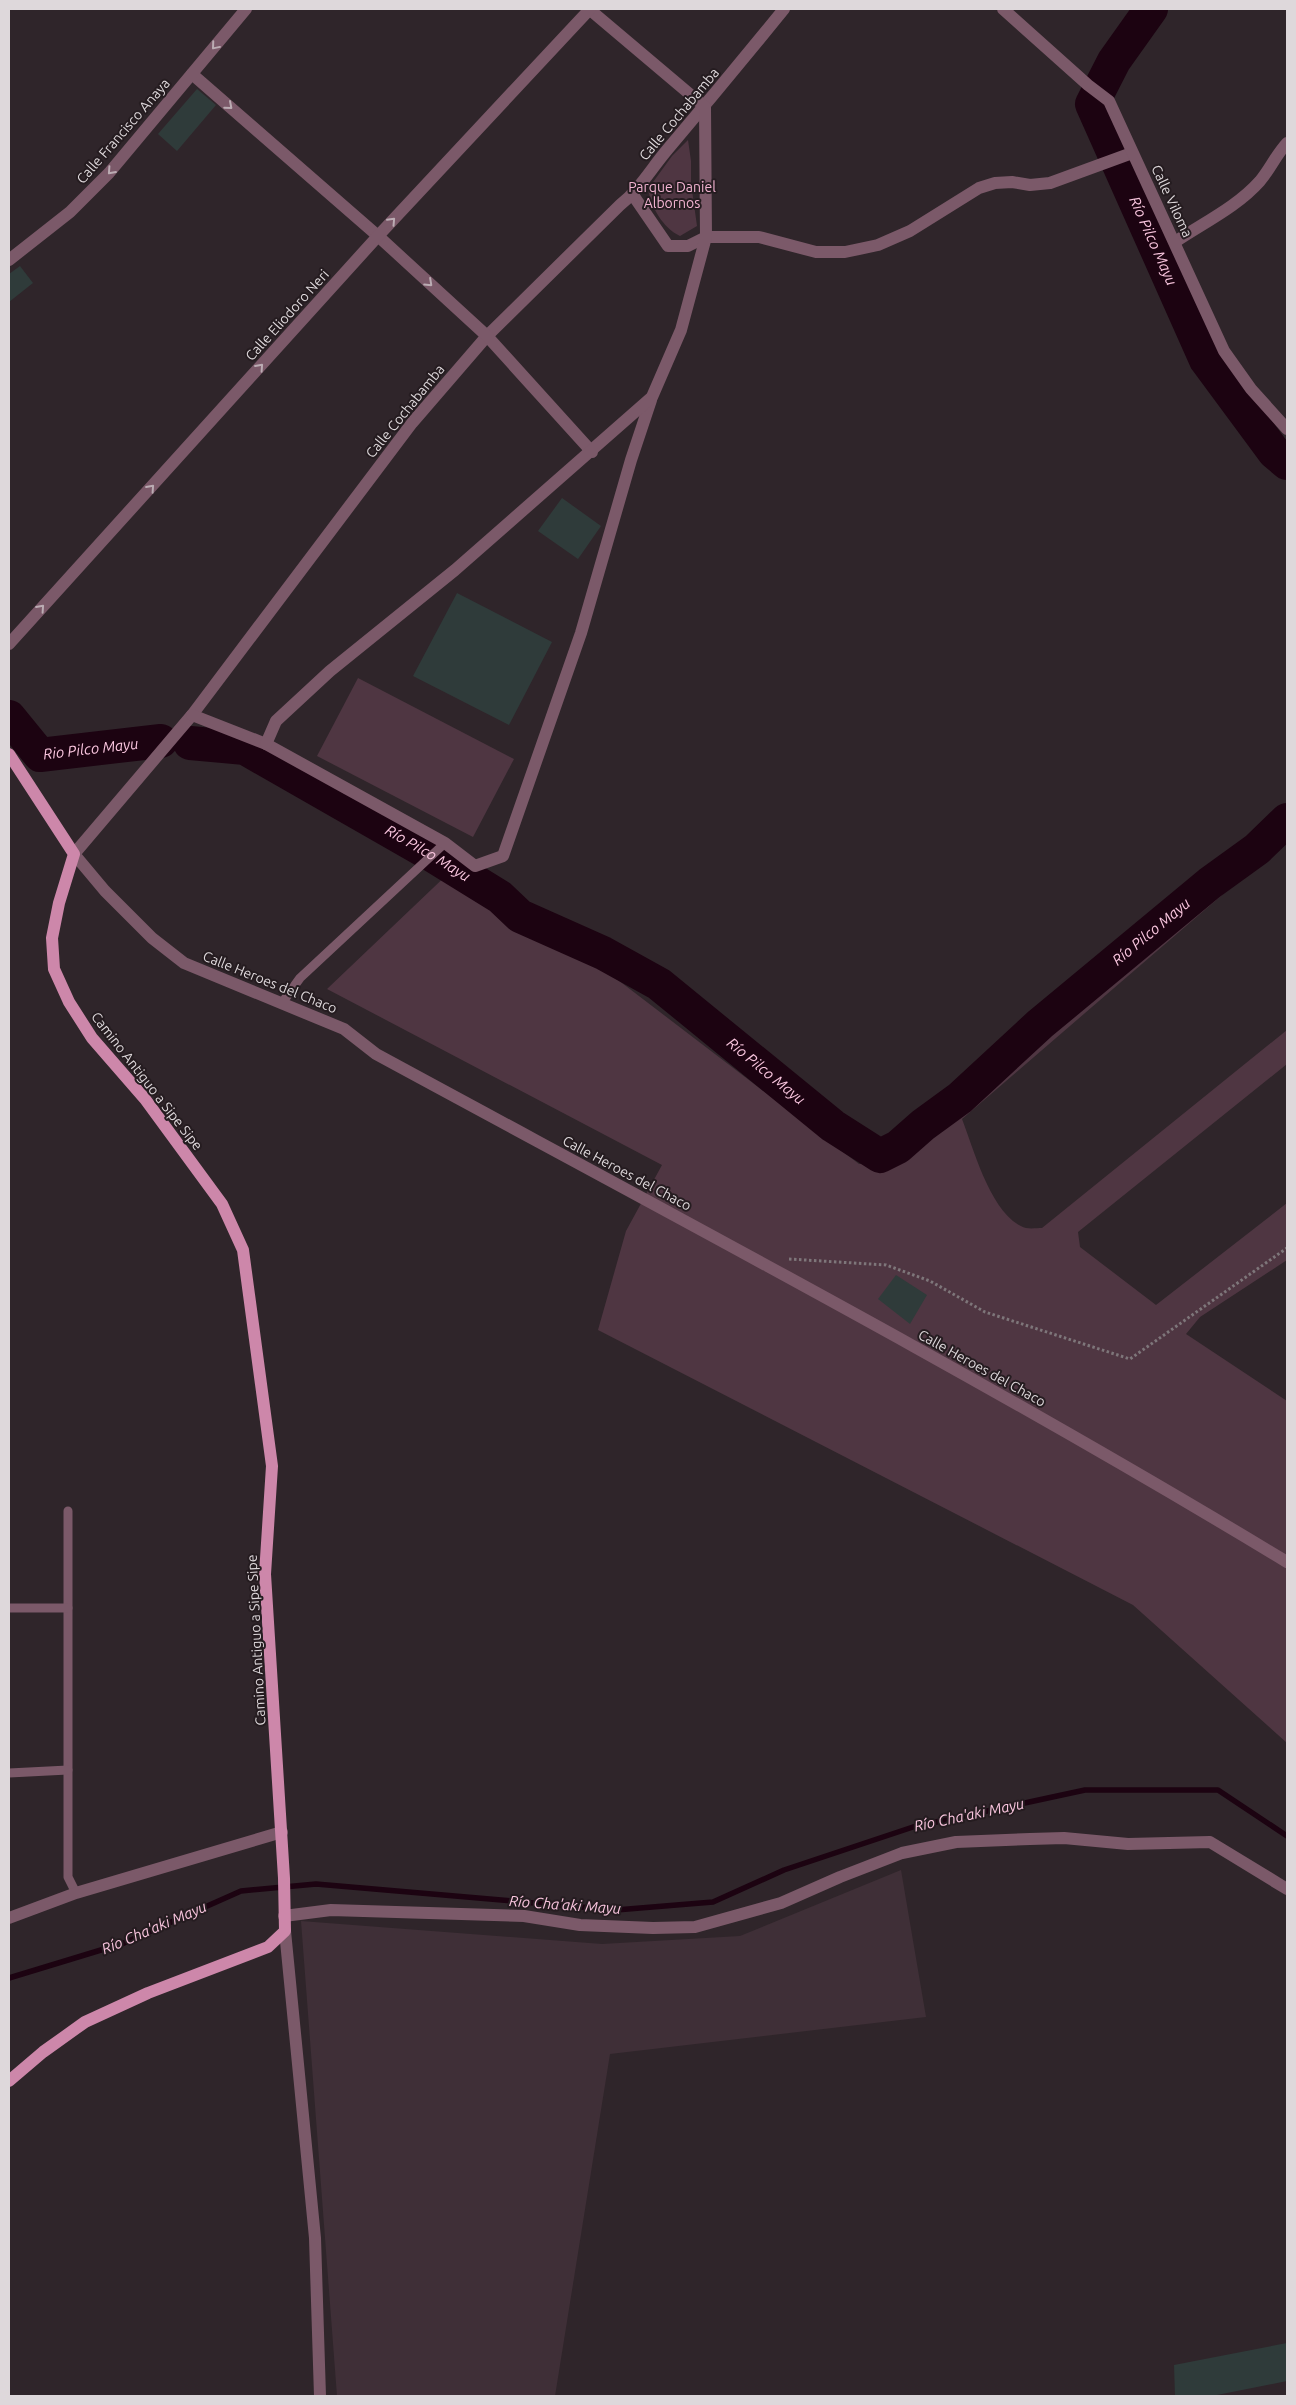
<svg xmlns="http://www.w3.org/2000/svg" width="1296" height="2405" font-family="Ubuntu,sans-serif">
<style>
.built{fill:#3f2f37}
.green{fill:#4f3642}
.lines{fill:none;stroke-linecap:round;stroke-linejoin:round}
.stream{stroke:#1c0311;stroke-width:5.5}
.river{stroke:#1c0311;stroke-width:34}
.building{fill:#2f3b3a}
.path{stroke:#7e767a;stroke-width:3;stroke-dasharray:2.5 2.5;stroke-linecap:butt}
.service{stroke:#7b5969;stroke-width:9}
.minor{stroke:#7b5969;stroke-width:12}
.tertiary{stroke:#7b5969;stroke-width:12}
.primary{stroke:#cd87aa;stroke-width:12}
.oneway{stroke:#bbacb3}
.labels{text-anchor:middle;stroke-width:4;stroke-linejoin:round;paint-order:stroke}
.street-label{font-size:14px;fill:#ded8db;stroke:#251c20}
.park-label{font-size:14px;fill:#f3b4d2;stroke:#251c20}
.water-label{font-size:15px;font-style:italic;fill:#f9c5de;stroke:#251c20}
</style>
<rect width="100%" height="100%" fill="#2f252a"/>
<path class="built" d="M901,1870L926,2017L610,2054L555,2396H337L301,1921L602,1944L740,1936Z"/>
<g class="green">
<path d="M688,140L691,161V183L697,226L680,236C663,228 651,207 648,189L672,156Z"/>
<path d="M358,678L514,759L473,837L317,756Z"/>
<path d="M1287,820V839L962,1119C974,1150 992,1218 1026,1228C1031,1229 1038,1228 1042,1228L1287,1030V1064L1078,1232L1080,1247L1156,1305L1287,1203V1260L1200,1317L1186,1334L1287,1401V1743L1133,1605L598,1330L626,1231L662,1165L327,989L454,868L618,980L859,1164H875L923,1125L960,1098L1040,1024L1210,883L1257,849Z"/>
</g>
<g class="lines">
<path class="stream" d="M9,1978L124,1943L241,1891L316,1884L616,1910L713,1902L784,1870L913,1827L1085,1790H1218L1287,1836"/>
<g class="river">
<path id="s1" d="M1151,9L1114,61L1092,104L1206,360L1274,452L1287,463"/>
<path id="s2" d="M9,717L40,755L161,741"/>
<path id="s3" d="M190,743L245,748L432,855L500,897L520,916L603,953L659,984L833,1126L880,1156L898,1147L923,1125L960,1098L1040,1024L1210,883L1257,849L1287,820"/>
</g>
</g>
<g class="building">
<path d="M197,89L216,105L177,151L158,134Z"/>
<path d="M20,266L33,283L9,302V274Z"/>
<path d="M562,498L601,526L578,559L538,531Z"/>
<path d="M457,593L552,642L509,725L413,676Z"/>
<path d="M896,1275L927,1295L910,1324L878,1299Z"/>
<path d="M1287,2343V2381L1212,2396H1175L1174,2365Z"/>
</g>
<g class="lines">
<path class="path" d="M789,1259L886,1265L930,1281L985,1312L1130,1359L1287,1248"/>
<g class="service">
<path d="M282,1003L300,978L445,843"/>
<path d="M68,1511V1877L76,1893"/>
<path d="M9,1608H68"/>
<path d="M9,1773L68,1770"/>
</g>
<g class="minor">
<path d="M784,9C745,57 706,104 667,150C651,169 639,190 620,205L487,336L412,423L192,715L74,854L105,891L152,938L184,963L344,1029L376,1054C682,1220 990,1382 1287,1562"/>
<path d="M192,74L378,236L487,336L592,452"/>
<path d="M633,195L668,246H688L706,237H759L816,252H845L878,245L910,231L979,188L995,183L1012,182L1030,185L1050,183L1132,153"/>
<path d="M1175,242C1203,223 1237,207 1260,181C1270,169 1276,155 1287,143"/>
<path d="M192,715L266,744L445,843L475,866L503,856L581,633L631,460L651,400"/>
<path d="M266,744L276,721L330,671L455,570L652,397L681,330L706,237L705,107L589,9"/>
<path d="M284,1916L331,1910L524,1916L580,1925L653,1928L695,1927L781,1903L840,1877L902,1853L956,1842L1030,1839L1064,1838L1128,1844L1210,1842L1287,1889"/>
<path d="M9,1918L76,1893L282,1832"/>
<path d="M285,1931L315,2238L320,2396"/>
</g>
<g class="tertiary">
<path d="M1003,9L1088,85L1109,101L1224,351L1251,389L1287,429"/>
<path d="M9,260L70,212L109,173L246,9"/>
<path d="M9,644L378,236L590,9"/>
</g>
<path class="primary" d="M9,754L74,854L59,903L52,938L54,969L69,1002L92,1038L145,1099L222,1204L243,1250L272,1466L265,1574L284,1878L285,1931L268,1947L148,1993L85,2022L43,2052L9,2081"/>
</g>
<defs><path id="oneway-chevron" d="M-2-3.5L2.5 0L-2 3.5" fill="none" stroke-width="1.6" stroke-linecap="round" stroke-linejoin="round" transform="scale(1.25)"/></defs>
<g class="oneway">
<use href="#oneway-chevron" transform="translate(215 46) rotate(130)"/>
<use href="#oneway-chevron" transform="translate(229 106) rotate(41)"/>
<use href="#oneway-chevron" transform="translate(111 171) rotate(132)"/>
<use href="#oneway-chevron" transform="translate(392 221) rotate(-47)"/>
<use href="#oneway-chevron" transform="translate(429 283) rotate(43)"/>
<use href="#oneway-chevron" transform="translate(260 367) rotate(-48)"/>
<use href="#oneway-chevron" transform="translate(151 488) rotate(-48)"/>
<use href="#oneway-chevron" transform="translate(41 608) rotate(-48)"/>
</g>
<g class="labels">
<g class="street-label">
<text transform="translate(679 114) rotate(-50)" y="5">Calle Cochabamba</text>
<text transform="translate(123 131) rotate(-49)" y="5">Calle Francisco Anaya</text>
<text transform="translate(1172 201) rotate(65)" y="5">Calle Viloma</text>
<text transform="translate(287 315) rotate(-48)" y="5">Calle Eliodoro Neri</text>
<text transform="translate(405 411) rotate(-51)" y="5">Calle Cochabamba</text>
<text transform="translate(270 982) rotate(22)" y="5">Calle Heroes del Chaco</text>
<text transform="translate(147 1081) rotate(52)" y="5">Camino Antiguo a Sipe Sipe</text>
<text transform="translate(627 1173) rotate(28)" y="5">Calle Heroes del Chaco</text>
<text transform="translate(982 1368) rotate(29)" y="5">Calle Heroes del Chaco</text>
<text transform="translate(256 1640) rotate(-93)" y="5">Camino Antiguo a Sipe Sipe</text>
</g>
<g class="park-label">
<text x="672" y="192">Parque Daniel<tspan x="672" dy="16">Albornos</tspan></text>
</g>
<g class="water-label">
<text dy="5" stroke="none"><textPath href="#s1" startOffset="262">Río Pilco Mayu</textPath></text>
<text dy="5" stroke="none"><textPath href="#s2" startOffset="100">Rio Pilco Mayu</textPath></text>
<text dy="5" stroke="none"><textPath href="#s3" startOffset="266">Río Pilco Mayu</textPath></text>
<text dy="5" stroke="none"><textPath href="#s3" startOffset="1166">Río Pilco Mayu</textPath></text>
<text dy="5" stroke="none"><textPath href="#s3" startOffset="671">Río Pilco Mayu</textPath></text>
<text transform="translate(969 1815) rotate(-12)" y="5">Río Cha'aki Mayu</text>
<text transform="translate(565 1905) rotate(4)" y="5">Río Cha'aki Mayu</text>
<text transform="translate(154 1928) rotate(-23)" y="5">Río Cha'aki Mayu</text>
</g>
</g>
<rect width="1296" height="2405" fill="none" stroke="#ded8db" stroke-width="20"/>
</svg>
